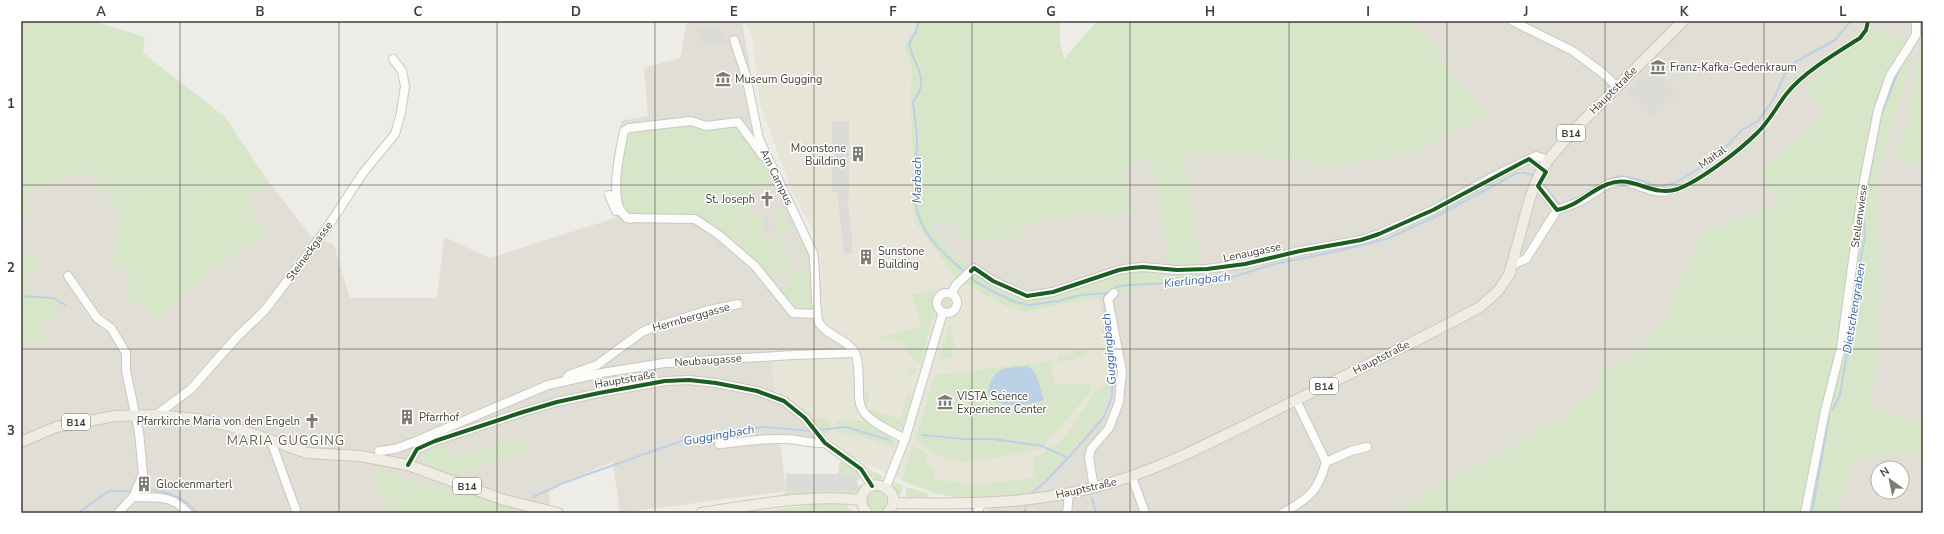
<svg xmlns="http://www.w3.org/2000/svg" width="1944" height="534" font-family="'Nunito Sans',sans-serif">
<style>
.residential{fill:#e1ded5;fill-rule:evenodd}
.education{fill:#e7e5d7}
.green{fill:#d7e5c9}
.parking{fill:#dcdbd7}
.water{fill:#bcd0e6}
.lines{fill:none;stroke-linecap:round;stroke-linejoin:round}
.stream{stroke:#bcd0e6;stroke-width:2}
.minor-casing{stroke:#c9c8c3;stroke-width:10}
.major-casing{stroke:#cdc9b7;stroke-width:12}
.minor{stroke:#fcfcfb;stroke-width:8}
.major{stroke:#eeece3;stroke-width:10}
.cycleway-casing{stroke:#fff;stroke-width:6}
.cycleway{stroke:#1b5e20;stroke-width:4}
.grid{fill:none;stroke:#413e35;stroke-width:1;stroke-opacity:0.55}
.labels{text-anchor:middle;stroke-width:3;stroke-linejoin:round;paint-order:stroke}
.shield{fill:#fff;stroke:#7a7872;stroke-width:1}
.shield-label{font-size:10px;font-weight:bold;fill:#413e35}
.poi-label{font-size:11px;fill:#413e35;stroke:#fff;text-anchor:start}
.street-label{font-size:11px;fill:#413e35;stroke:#fff}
.water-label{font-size:12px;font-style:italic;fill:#3c689f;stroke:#fff}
.quarter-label{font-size:13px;letter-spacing:1px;fill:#625d4d;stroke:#fff}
.neatline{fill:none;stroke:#413e35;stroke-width:1.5}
.grid-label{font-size:13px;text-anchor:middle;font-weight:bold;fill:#413e35}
</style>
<rect width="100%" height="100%" fill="#edece7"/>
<g class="residential">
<path d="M687,21H742L759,120L764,139L757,144L809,254L822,319L848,341L841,355L802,411L824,435L780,442L786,491L620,513L613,462L548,488L551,513H21V347L44,337L40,324L55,296L38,297L24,291L26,273L47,262L21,253V220L33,216L25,191L86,171L121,213L111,262L133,281L157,319L187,292L236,253L269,235L246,207L267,180L311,236L334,245L350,298H437L444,237L490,258L615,218L621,121L648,116L644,68L680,58Z"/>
<path d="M1413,21H1923V422L1870,407L1875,377L1877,211L1881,164L1917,43L1873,29L1857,44L1841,54L1806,88L1825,113L1808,132L1757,171L1781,205L1702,232L1663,322L1639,354L1601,370L1600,386L1557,420L1496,456L1454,475L1393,513H988V496L1025,493L1024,300L969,268L948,249L930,228L946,217L969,244L973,239L982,242L1007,236L1021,243V227L1096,210L1099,219L1130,211L1123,167L1145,161L1217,154L1263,156L1486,115Z"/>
<path d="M1899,453L1923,457V513H1835L1855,459ZM1878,468H1902V492H1878Z"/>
</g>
<path class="education" d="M744,21H916V25L904,48L912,65L910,102L913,160L911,198L915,222L969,268L970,263H974L998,289L1100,300L1110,386L1104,410L1079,442L1043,479L1025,493L963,498L937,494L903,482L901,479L863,463L839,449L802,411L775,394L771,358L841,355L848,341L830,328L822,319L813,229L792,192L760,104L752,37Z"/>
<g class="green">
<path d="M21,21H92L145,37L143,53L225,117L267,180L247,207L269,234L236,253L187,292L158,319L123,293L133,281L111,262L121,213L86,172L25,191L33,216L21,220Z"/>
<path d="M916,21H1060V41L1064,59L1097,21H1413L1486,115L1410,155L1351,163H1314L1263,156L1217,154L1180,158L1184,160L1195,223L1200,278L1118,292L1026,312L1009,308L965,283L975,271L1018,296L1054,293L1080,289L1116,274L1161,266L1169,257L1152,160L1145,161L1123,167L1130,211L1098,219L1096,210L1021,227V244L1007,236L982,242L974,239L969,244L945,217L930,228L948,249L969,268L956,278L915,222L911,198L913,160L910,102L912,65L904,48L916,25Z"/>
<path d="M1872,29L1917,42L1881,164L1877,211L1881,284L1875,377L1870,407L1923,422V457L1899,453L1855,459L1835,513H1393L1454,475L1496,456L1557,420L1600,386L1601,370L1639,354L1663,322L1702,232L1781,205L1757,171L1808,132L1824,113L1806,88L1841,54L1857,44Z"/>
<path d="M1923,45V164L1898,161L1921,46Z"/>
<path d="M691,123L736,125L743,132L772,177L770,184L753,191L749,194L752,212L741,216C738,224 743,234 742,242H732L698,218L687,214L632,218C609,198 622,159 625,132Z"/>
<path d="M775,209L778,210L793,230L779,235L773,213Z"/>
<path d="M761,215L765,239L770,238L774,243L780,240L773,251L777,254L783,252L789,256L785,262L778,266L769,278L741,249L747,243L743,223L756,216Z"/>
<path d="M801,235L810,255H806L799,249L802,241Z"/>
<path d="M782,241L784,242L781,246L793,252L796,250L791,258L786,250L776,251Z"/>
<path d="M21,253L47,261L26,273L24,291L38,297L55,296L58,313L40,324L45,337L21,347Z"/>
<path d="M806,257H811L813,307L811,310L793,309L772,283L784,290L792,279L780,268L783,264L802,275L810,263L804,259Z"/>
<path d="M929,290L937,292V295L934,299L935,312L922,356L921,364L913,360L902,342L879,340V337L921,327L912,294L928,293Z"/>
<circle cx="947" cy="304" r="5"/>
<path d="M950,324L955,347L952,348V358L939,359Z"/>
<path d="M1080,349L1087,351L1086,354L1073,360L1058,362V354L1063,355Z"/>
<path d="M1051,361L1054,385H1071L1090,383L1091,391L1041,449C1019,453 976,464 955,461C941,459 927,447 915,439L935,375Z"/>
<path d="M909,368L916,370L907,379Z"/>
<path d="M1104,385L1110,386L1104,410L1096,420L1079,442L1043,479L1025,493L963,498L937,494L905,481L902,478L913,446L928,455L925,465L935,471L934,479L961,483L981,484L1036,478L1033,458C1064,448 1079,416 1096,391L1099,392Z"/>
<path d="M864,391L870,394L867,408L865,406Z"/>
<path d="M908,393L913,394L903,426C895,433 880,420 872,415L870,412L872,406H874L873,411L900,419Z"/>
<path d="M818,417L830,421V431L826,435L813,421Z"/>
<path d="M840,419C862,419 877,426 896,437L893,448L865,437L838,432L837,430L836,423Z"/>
<path d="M520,438L524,450L458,476L427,465L423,461C425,448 434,447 446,443L453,458L466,453L465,451L469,449L471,453L484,448L483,446L487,444L489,448L502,443L501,441L505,439L507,443Z"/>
<path d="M840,462C850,464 858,469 862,478L858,480L857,474H838L839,464Z"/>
<path d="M866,468L884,477L883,478L877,481Z"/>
<path d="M376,471L388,474V473L398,472V477L425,485L462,491L520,513H388V503L382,505Z"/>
<path d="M893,482L902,485L901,496L896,493Z"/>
<path d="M858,485H863L860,491L855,493L783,496L786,491H857Z"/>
<path d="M906,487L926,492L929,497L918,499L906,498Z"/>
<circle cx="877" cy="501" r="10"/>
<path d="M819,504L845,505L855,512L748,513Z"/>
</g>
<g class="parking">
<path d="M709,27L715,28L725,34L726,43L702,47L697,44L699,36L696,35L698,31L702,28Z"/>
<path d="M1676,37L1680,41L1670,50L1667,47Z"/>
<path d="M1650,69L1676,96L1653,117L1627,91Z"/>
<path d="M832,121H849V198L847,199L850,215L853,253L844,255L838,199L836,192H832Z"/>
<path d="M767,215L770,232L765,234L762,216Z"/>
<path d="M786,474H857L858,491H786Z"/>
</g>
<path class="water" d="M1028,366C1038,371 1040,390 1044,400C1032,405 1004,408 993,400C991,399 989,395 988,392C993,366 1005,368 1028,366Z"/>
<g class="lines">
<g class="stream">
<path d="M919,21L916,32L909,44C915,69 931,78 913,102C914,115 917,129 917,142C917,161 912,182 915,201C919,232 942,253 965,272"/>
<path d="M1540,180L1559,204H1564"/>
<path d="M1868,184L1880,118L1899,69"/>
<path d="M1866,194L1868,186"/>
<path d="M1572,201L1607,180L1621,176L1645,181L1652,185L1660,186L1675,183L1698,169L1726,147L1742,130L1758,121L1773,100L1785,74L1795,62L1835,40L1851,21"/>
<path d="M969,275L976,282L996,293L1015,302L1029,305L1059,301L1080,295L1107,293L1116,287L1127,285L1173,283L1192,280L1205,281L1233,277L1274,264L1338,251L1387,239L1439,215L1517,173H1525L1535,176"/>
<path d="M21,296L53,298L65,305"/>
<path d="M1833,409L1840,395L1855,306L1859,267L1865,237L1863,210"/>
<path d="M818,430L846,427L889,440"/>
<path d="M923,435L964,439H993L1042,446L1068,458L1104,417L1112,397L1113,369L1108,348L1109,328L1104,298L1107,293"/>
<path d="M138,490C162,489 181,494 197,513"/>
<path d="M1031,496L1034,491L1046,481L1068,458"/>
<path d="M533,497L563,483L690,438L764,427L811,431"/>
<path d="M1092,498L1096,513"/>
<path d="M78,513L109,491H134"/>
<path d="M505,513H506"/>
<path d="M1024,513L1027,503"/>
<path d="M1812,513L1829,416"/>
</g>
<defs>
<g id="minor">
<path d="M1512,21L1573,51L1605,75L1617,87"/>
<path d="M734,40L746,76L759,139L813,253C816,267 815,316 819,323C828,337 849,339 856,355C859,364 858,374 859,383C859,390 858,400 861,407C866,421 893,432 905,439"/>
<path d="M1536,183L1557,210"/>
<path d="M609,195L616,211"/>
<path d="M627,218L695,219L719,235L755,266L793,313L817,314"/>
<path d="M631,219C628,218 625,216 623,214C609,198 620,151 624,131L629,128L691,121L706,126L738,122L763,156"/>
<path d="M1512,265L1526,259L1557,210L1579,202L1608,184L1624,181L1654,191L1665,192"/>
<path d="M68,276L97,318L111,328L126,353V371L139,432L143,474L133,497L118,513"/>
<circle cx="947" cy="303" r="10"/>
<path d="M951,294L956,285L974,268L993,281L1027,296L1053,292L1119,270L1131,268L1143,267L1177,270L1207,269L1245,264L1300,251L1361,240L1379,234L1433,210L1500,173L1536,156L1548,160"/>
<path d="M567,378L569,375L597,365L642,332L649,329L705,311L738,304"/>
<path d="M1296,400L1326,462L1351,451L1367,447"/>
<path d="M156,415L191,389L236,338L265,310L325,231L363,173L395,134L401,113L405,86L402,71L393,59"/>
<path d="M271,441L297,513"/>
<path d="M719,444C741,442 763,438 785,439C799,439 811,444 825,443"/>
<path d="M379,451L395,449L414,442L548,385L602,373L664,363L793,355L855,353"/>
<path d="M408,465L417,449L435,441L523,412L557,402L599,393L665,381L689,380L716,383L757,391L784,401L805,418L825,443L861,469L872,486"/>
<path d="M1132,477L1145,513"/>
<path d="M886,487L905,439L943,312"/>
<path d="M1094,488L1089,457L1091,449L1109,428L1119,402L1122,371L1108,299L1114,293"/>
<path d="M133,497C157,498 171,494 188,513"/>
<path d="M977,513L981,504"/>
<path d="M1067,513L1069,493"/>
<path d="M1283,513C1309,498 1318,492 1326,462"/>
<path d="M1805,513L1825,411L1841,348L1863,186L1878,110L1890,76L1916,35V21"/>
</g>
<g id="major">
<path d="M21,442L56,427L115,416L156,415L198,419L230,426L307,453L360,456L408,465L504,500L558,513"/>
<path d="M893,503C960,504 1022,505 1088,489C1156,473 1217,439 1280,408C1346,375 1414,343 1480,307L1498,291L1509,275L1530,198L1539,175L1548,160L1571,133L1683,21"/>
<path d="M701,513C754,505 807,494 861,500"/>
<path d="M867,513C863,508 860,502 862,496C871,472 908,493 887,513"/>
</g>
</defs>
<use href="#minor" class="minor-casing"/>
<use href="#major" class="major-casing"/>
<use href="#minor" class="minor"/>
<use href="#major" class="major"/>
<defs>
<g id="cycleway">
<path d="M971,271L974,268L993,281L1027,296L1053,292L1119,270L1131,268L1143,267L1177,270L1207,269L1245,264L1300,251L1361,240L1379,234L1433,210L1529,159L1546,172L1538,186L1557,210C1578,206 1589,191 1608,184C1633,174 1652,198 1678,189C1701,180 1739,151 1757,133C1770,121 1777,105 1788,92C1804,72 1838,52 1860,38L1866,30L1868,21"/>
<path d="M408,465L417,449L435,441L523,412L557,402L599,393L665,381L689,380L716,383L757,391L784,401L805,418L825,443L861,469L872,486"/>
</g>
</defs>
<use href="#cycleway" class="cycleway-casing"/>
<use href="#cycleway" class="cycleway"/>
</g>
<path class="grid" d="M180,21V513M339,21V513M497,21V513M655,21V513M814,21V513M972,21V513M1130,21V513M1289,21V513M1447,21V513M1605,21V513M1764,21V513M21,185H1923M21,349H1923"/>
<defs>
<symbol id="museum-bare" viewBox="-9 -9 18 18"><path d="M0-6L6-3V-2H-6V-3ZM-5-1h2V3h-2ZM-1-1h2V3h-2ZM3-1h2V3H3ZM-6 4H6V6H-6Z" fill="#7d7b73" stroke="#fff" stroke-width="2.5" paint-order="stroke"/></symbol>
<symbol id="building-bare" viewBox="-9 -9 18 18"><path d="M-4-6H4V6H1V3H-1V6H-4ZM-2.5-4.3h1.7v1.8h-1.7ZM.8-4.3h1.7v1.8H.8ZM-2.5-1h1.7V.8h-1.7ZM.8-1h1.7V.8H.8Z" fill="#7d7b73" stroke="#fff" stroke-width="2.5" paint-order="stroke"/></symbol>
<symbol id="church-bare" viewBox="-9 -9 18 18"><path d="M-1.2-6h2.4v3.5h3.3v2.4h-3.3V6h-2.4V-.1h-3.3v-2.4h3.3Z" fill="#7d7b73" stroke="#fff" stroke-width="2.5" paint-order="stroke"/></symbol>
</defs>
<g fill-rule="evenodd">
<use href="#museum-bare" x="1647" y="56" width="22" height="22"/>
<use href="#museum-bare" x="712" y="68" width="22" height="22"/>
<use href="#building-bare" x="847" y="143" width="22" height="22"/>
<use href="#church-bare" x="756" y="188" width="22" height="22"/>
<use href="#building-bare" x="855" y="246" width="22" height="22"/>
<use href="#museum-bare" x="934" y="391" width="22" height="22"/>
<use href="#building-bare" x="396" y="406" width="22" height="22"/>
<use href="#church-bare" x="301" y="410" width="22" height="22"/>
<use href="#building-bare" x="133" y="473" width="22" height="22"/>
</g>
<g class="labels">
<g class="shield">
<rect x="1557" y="125" width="28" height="16" rx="3"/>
<rect x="1310" y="378" width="28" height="16" rx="3"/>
<rect x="62" y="414" width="28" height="16" rx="3"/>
<rect x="453" y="478" width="28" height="16" rx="3"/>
</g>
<g class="shield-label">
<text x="1571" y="137">B14</text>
<text x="1324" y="390">B14</text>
<text x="76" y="426">B14</text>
<text x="467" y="490">B14</text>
</g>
<g class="poi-label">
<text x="1670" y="71">Franz-Kafka-Gedenkraum</text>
<text x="735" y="83">Museum Gugging</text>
<text x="846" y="152" text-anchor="end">Moonstone<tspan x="846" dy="13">Building</tspan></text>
<text x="755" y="203" text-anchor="end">St. Joseph</text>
<text x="878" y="255">Sunstone<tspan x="878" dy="13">Building</tspan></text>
<text x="957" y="400">VISTA Science<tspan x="957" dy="13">Experience Center</tspan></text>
<text x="419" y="421">Pfarrhof</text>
<text x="300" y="425" text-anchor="end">Pfarrkirche Maria von den Engeln</text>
<text x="156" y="488">Glockenmarterl</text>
</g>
<g class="street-label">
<text transform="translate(1613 90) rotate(-45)" y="4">Hauptstraße</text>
<text transform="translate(1712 157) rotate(-36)" y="4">Maital</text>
<text transform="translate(777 177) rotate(64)" y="4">Am Campus</text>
<text transform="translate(1859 216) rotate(-82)" y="4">Stellenwiese</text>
<text transform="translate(309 251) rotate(-54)" y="4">Steineckgasse</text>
<text transform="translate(1252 252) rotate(-12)" y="4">Lenaugasse</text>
<text transform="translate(691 317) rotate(-16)" y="4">Herrnberggasse</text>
<text transform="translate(1381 357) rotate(-27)" y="4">Hauptstraße</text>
<text transform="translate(708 360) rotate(-4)" y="4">Neubaugasse</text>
<text transform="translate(625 379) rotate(-10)" y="4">Hauptstraße</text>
<text transform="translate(1086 488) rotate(-13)" y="4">Hauptstraße</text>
</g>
<g class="water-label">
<text transform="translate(917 180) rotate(-90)" y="4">Marbach</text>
<text transform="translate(1197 280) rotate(-6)" y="4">Kierlingbach</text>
<text transform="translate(1854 308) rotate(-81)" y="4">Dietschengraben</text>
<text transform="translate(1109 349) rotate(-95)" y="4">Guggingbach</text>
<text transform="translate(719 435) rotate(-10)" y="4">Guggingbach</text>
</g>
<g class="quarter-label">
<text x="286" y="445">MARIA GUGGING</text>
</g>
</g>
<rect width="1944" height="534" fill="none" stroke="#ffffff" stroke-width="44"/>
<g transform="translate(1890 480) rotate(327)"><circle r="19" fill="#ffffff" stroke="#b3b2ae"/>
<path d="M0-3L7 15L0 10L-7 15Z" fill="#7d7b73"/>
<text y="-6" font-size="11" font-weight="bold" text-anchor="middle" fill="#413e35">N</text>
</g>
<rect x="22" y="22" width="1900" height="490" class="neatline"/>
<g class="grid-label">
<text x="101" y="16">A</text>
<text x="260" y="16">B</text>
<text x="418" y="16">C</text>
<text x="576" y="16">D</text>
<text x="734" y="16">E</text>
<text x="893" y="16">F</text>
<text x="1051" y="16">G</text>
<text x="1210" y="16">H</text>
<text x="1368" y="16">I</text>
<text x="1526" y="16">J</text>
<text x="1684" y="16">K</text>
<text x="1843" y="16">L</text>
<text x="11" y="108">1</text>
<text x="11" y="272">2</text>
<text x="11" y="435">3</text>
</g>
</svg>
